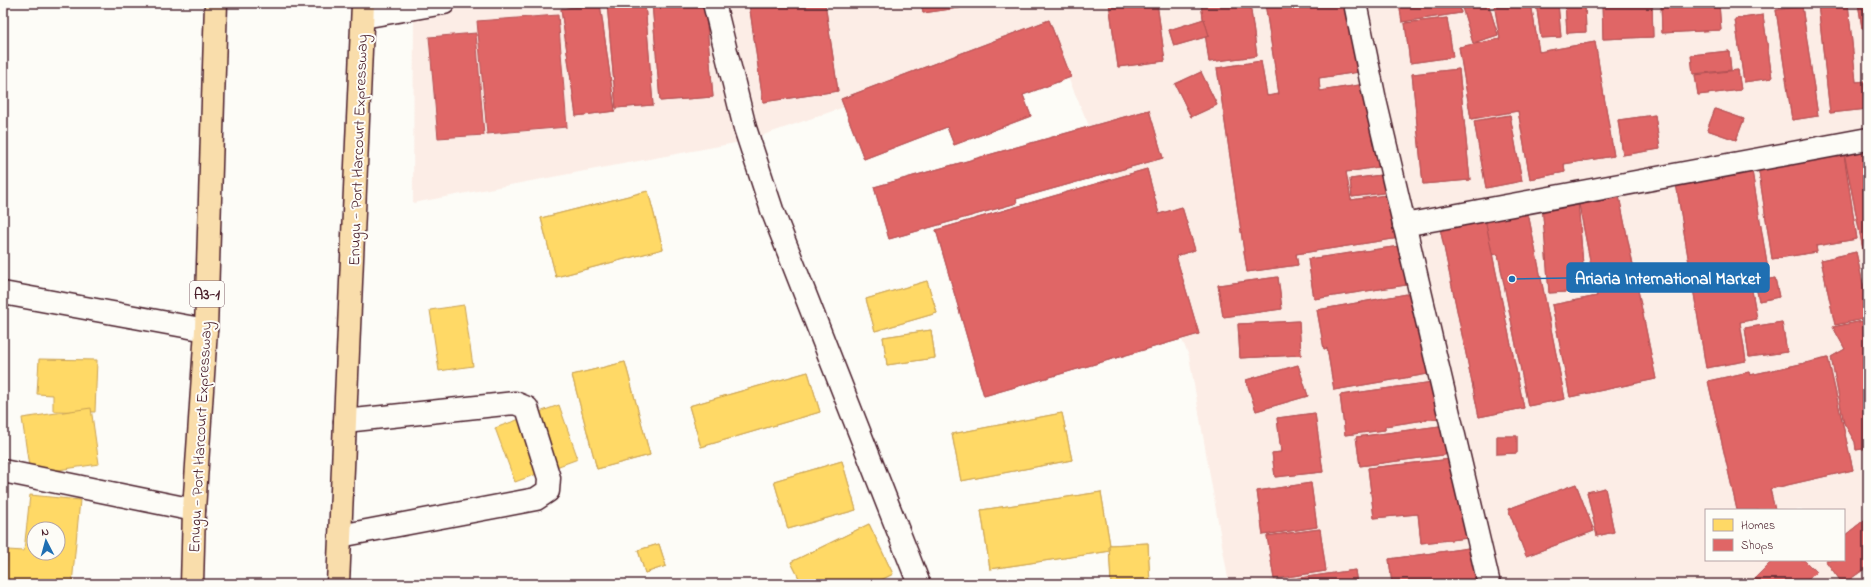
<svg xmlns="http://www.w3.org/2000/svg" width="1871" height="587" font-family="'Indie Flower',sans-serif">
<style>
.built{fill:#fcede6;fill-rule:evenodd}
.homes{fill:#ffd966;stroke:#c9a154;fill-rule:evenodd}
.shops{fill:#e06666;stroke:#b35154}
.lines{fill:none;stroke-linecap:round;stroke-linejoin:round}
.minor-casing{stroke:#4a1f2b;stroke-width:25}
.highway-casing{stroke:#4a1f2b;stroke-width:25}
.minor{stroke:#fdfcf7;stroke-width:22}
.highway{stroke:#f9ddab;stroke-width:22}
.labels{text-anchor:middle;stroke-width:4;stroke-linejoin:round;paint-order:stroke}
.shield{fill:#fdfcf7;stroke:#806168;stroke-width:1}
.shield-label{font-size:15px;font-weight:bold;fill:#4a1f2b}
.street-label{font-size:16px;fill:#4a1f2b;stroke:#fdfcf7}
.leader{fill:none;stroke:#1f6fb2;stroke-width:1.5}
.callout-dot{fill:#1f6fb2;stroke:#fdfcf7;stroke-width:1.5}
.callout{fill:#1f6fb2;stroke:#1f6fb2;stroke-width:1.5}
.callout-label{font-size:17px;text-anchor:middle;font-weight:bold;fill:#fff}
</style>
<rect width="100%" height="100%" fill="#fdfcf7"/>
<filter id="ink" filterUnits="userSpaceOnUse"><feTurbulence type="fractalNoise" baseFrequency=".025" numOctaves="2"/><feDisplacementMap in="SourceGraphic" scale="8" xChannelSelector="R" yChannelSelector="G"/><feConvolveMatrix kernelMatrix="1 2 1 2 8 2 1 2 1" color-interpolation-filters="sRGB"/></filter>
<g filter="url(#ink)">
<path class="built" d="M414,3H1868V584H1229L1189,356L1050,36L746,141L413,203ZM1706,510H1844V560H1706Z"/>
<g class="homes">
<path d="M648,191L663,249L556,277L541,218Z"/>
<path d="M648,191L663,249L556,277L541,218Z"/>
<path d="M927,281L937,313L875,331L866,299Z"/>
<path d="M927,281L937,313L875,331L866,299Z"/>
<path d="M464,305L473,366L439,371L430,310Z"/>
<path d="M931,330L935,358L887,365L883,337Z"/>
<path d="M931,330L935,358L887,365L883,337Z"/>
<path d="M39,359L97,360L95,412L53,411V395L37,394Z"/>
<path d="M625,362L650,455L597,469L572,375Z"/>
<path d="M625,362L650,455L597,469L572,375Z"/>
<path d="M808,372L820,412L701,447L689,406Z"/>
<path d="M808,372L820,412L701,447L689,406Z"/>
<path d="M559,405L578,459L515,482L495,428Z"/>
<path d="M91,408L99,464L30,474L22,418Z"/>
<path d="M1062,413L1072,460L961,481L952,434Z"/>
<path d="M1062,413L1072,460L961,481L952,434Z"/>
<path d="M842,461L856,510L788,529L774,481Z"/>
<path d="M842,461L856,510L788,529L774,481Z"/>
<path d="M1101,492L1111,551L990,569L981,510Z"/>
<path d="M1101,492L1111,551L990,569L981,510Z"/>
<path d="M30,495L80,500L72,584H5L8,550L24,551ZM34,529H58V553H34Z"/>
<path d="M869,524L893,574L873,584H802L791,562Z"/>
<path d="M869,524L893,574L873,584H802L791,562Z"/>
<path d="M1148,543L1150,584H1111L1109,545Z"/>
<path d="M1148,543L1150,584H1111L1109,545Z"/>
<path d="M659,544L666,566L645,573L638,550Z"/>
<path d="M659,544L666,566L645,573L638,550Z"/>
</g>
<g class="shops">
<path d="M607,3H645L653,105L616,108Z"/>
<path d="M607,3H645L653,105L616,108Z"/>
<path d="M652,3H705L713,97L660,101Z"/>
<path d="M652,3H705L713,97L660,101Z"/>
<path d="M749,3H825L838,91L763,102Z"/>
<path d="M749,3H825L838,91L763,102Z"/>
<path d="M921,3H971L972,6L923,13Z"/>
<path d="M921,3H971L972,6L923,13Z"/>
<path d="M1076,3H1098L1076,6Z"/>
<path d="M1076,3H1098L1076,6Z"/>
<path d="M1109,3H1157L1165,61L1118,67Z"/>
<path d="M1109,3H1157L1165,61L1118,67Z"/>
<path d="M1201,3H1250L1257,56L1209,62Z"/>
<path d="M1201,3H1250L1257,56L1209,62Z"/>
<path d="M1265,3H1356L1366,71L1319,78L1320,91L1372,83L1385,166L1346,172L1351,200L1400,193L1406,237L1296,254L1298,265L1247,272L1217,68L1261,61L1267,96L1279,94Z"/>
<path d="M1265,3H1356L1366,71L1319,78L1320,91L1372,83L1385,166L1346,172L1351,200L1400,193L1406,237L1296,254L1298,265L1247,272L1217,68L1261,61L1267,96L1279,94Z"/>
<path d="M1399,3H1459L1461,13L1402,22Z"/>
<path d="M1399,3H1459L1461,13L1402,22Z"/>
<path d="M1464,3H1488L1498,35L1473,43L1461,4Z"/>
<path d="M1464,3H1488L1498,35L1473,43L1461,4Z"/>
<path d="M1494,3H1531L1539,52L1595,42L1614,156L1564,164L1565,172L1530,179L1518,111L1471,119L1459,47L1500,39Z"/>
<path d="M1494,3H1531L1539,52L1595,42L1614,156L1564,164L1565,172L1530,179L1518,111L1471,119L1459,47L1500,39Z"/>
<path d="M1536,3H1558L1561,37L1541,38Z"/>
<path d="M1536,3H1558L1561,37L1541,38Z"/>
<path d="M1565,3H1585L1586,32L1567,33Z"/>
<path d="M1565,3H1585L1586,32L1567,33Z"/>
<path d="M1602,3H1652L1653,37L1603,39Z"/>
<path d="M1602,3H1652L1653,37L1603,39Z"/>
<path d="M1661,3H1719L1721,30L1662,33Z"/>
<path d="M1661,3H1719L1721,30L1662,33Z"/>
<path d="M1772,3H1807V6L1772,7Z"/>
<path d="M1772,3H1807V6L1772,7Z"/>
<path d="M1818,3H1848L1856,82L1866,81L1868,109L1830,113Z"/>
<path d="M1818,3H1848L1856,82L1866,81L1868,109L1830,113Z"/>
<path d="M1858,3H1868V27L1862,28Z"/>
<path d="M1858,3H1868V27L1862,28Z"/>
<path d="M600,4L615,111L576,116L561,9Z"/>
<path d="M600,4L615,111L576,116L561,9Z"/>
<path d="M1802,6L1818,116L1792,120L1776,10Z"/>
<path d="M1802,6L1818,116L1792,120L1776,10Z"/>
<path d="M558,15L567,127L487,134L477,21Z"/>
<path d="M1763,15L1772,78L1744,82L1735,19Z"/>
<path d="M1763,15L1772,78L1744,82L1735,19Z"/>
<path d="M1447,18L1453,57L1410,63L1405,23Z"/>
<path d="M1447,18L1453,57L1410,63L1405,23Z"/>
<path d="M1204,19L1209,36L1174,46L1169,30Z"/>
<path d="M1204,19L1209,36L1174,46L1169,30Z"/>
<path d="M1049,20L1071,77L1023,95L1031,116L954,145L947,127L864,159L841,99Z"/>
<path d="M1049,20L1071,77L1023,95L1031,116L954,145L947,127L864,159L841,99Z"/>
<path d="M476,33L484,135L438,138L429,37Z"/>
<path d="M1729,51L1731,70L1693,74L1691,55Z"/>
<path d="M1729,51L1731,70L1693,74L1691,55Z"/>
<path d="M1459,69L1470,180L1423,184L1412,74Z"/>
<path d="M1459,69L1470,180L1423,184L1412,74Z"/>
<path d="M1738,70L1741,90L1698,95L1695,75Z"/>
<path d="M1738,70L1741,90L1698,95L1695,75Z"/>
<path d="M1201,72L1217,105L1191,117L1175,84Z"/>
<path d="M1201,72L1217,105L1191,117L1175,84Z"/>
<path d="M1715,109L1744,119L1736,140L1707,130Z"/>
<path d="M1715,109L1744,119L1736,140L1707,130Z"/>
<path d="M1149,110L1163,158L1016,199L1017,203L889,239L874,187Z"/>
<path d="M1149,110L1163,158L1016,199L1017,203L889,239L874,187Z"/>
<path d="M1510,115L1522,181L1486,188L1474,121Z"/>
<path d="M1510,115L1522,181L1486,188L1474,121Z"/>
<path d="M1655,115L1660,149L1623,155L1618,120Z"/>
<path d="M1655,115L1660,149L1623,155L1618,120Z"/>
<path d="M1868,142V275L1843,147Z"/>
<path d="M1868,142V275L1843,147Z"/>
<path d="M1843,149L1857,239L1816,246L1817,252L1772,259L1758,166Z"/>
<path d="M1843,149L1857,239L1816,246L1817,252L1772,259L1758,166Z"/>
<path d="M1147,169L1159,214L1182,207L1195,250L1176,256L1199,334L984,396L936,230Z"/>
<path d="M1147,169L1159,214L1182,207L1195,250L1176,256L1199,334L984,396L936,230Z"/>
<path d="M1752,171L1769,276L1750,279L1757,319L1740,322L1746,361L1706,368L1676,183Z"/>
<path d="M1752,171L1769,276L1750,279L1757,319L1740,322L1746,361L1706,368L1676,183Z"/>
<path d="M1396,173L1398,191L1352,197L1350,179Z"/>
<path d="M1396,173L1398,191L1352,197L1350,179Z"/>
<path d="M1618,191L1656,379L1570,397L1552,305L1597,296L1578,199Z"/>
<path d="M1618,191L1656,379L1570,397L1552,305L1597,296L1578,199Z"/>
<path d="M1578,200L1585,291L1549,293L1542,203Z"/>
<path d="M1578,200L1585,291L1549,293L1542,203Z"/>
<path d="M1527,208L1565,399L1528,406L1498,254L1491,255L1483,217Z"/>
<path d="M1527,208L1565,399L1528,406L1498,254L1491,255L1483,217Z"/>
<path d="M1485,219L1524,408L1479,417L1440,228Z"/>
<path d="M1485,219L1524,408L1479,417L1440,228Z"/>
<path d="M1407,245L1413,284L1314,299L1308,259Z"/>
<path d="M1407,245L1413,284L1314,299L1308,259Z"/>
<path d="M1856,252L1868,307V318L1835,325L1821,260Z"/>
<path d="M1856,252L1868,307V318L1835,325L1821,260Z"/>
<path d="M1278,277L1282,309L1223,317L1218,285Z"/>
<path d="M1278,277L1282,309L1223,317L1218,285Z"/>
<path d="M1775,278L1779,297L1759,301L1755,282Z"/>
<path d="M1775,278L1779,297L1759,301L1755,282Z"/>
<path d="M1418,292L1440,372L1334,390L1327,348L1324,349L1317,310Z"/>
<path d="M1418,292L1440,372L1334,390L1327,348L1324,349L1317,310Z"/>
<path d="M1868,320V448L1856,450L1855,442L1844,423L1831,357L1845,349L1833,327Z"/>
<path d="M1868,320V448L1856,450L1855,442L1844,423L1831,357L1845,349L1833,327Z"/>
<path d="M1299,321L1301,355L1240,358L1238,324Z"/>
<path d="M1299,321L1301,355L1240,358L1238,324Z"/>
<path d="M1782,322L1787,352L1749,357L1745,328Z"/>
<path d="M1782,322L1787,352L1749,357L1745,328Z"/>
<path d="M1828,358L1853,470L1770,489L1775,510H1737L1708,381L1749,372L1750,375Z"/>
<path d="M1828,358L1853,470L1770,489L1775,510H1737L1708,381L1749,372L1750,375Z"/>
<path d="M1298,365L1308,396L1256,411L1246,380Z"/>
<path d="M1298,365L1308,396L1256,411L1246,380Z"/>
<path d="M1440,381L1445,417L1385,426V430L1345,435L1340,395Z"/>
<path d="M1440,381L1445,417L1385,426V430L1345,435L1340,395Z"/>
<path d="M1315,413L1323,472L1275,477L1272,453L1281,452L1277,418Z"/>
<path d="M1315,413L1323,472L1275,477L1272,453L1281,452L1277,418Z"/>
<path d="M1447,425L1451,454L1360,466L1356,437Z"/>
<path d="M1447,425L1451,454L1360,466L1356,437Z"/>
<path d="M1497,436H1517V453L1497,454Z"/>
<path d="M1497,436H1517V453L1497,454Z"/>
<path d="M1461,458L1469,538L1421,543L1418,514L1374,518L1368,468Z"/>
<path d="M1461,458L1469,538L1421,543L1418,514L1374,518L1368,468Z"/>
<path d="M1311,483L1317,527L1263,535L1257,491Z"/>
<path d="M1311,483L1317,527L1263,535L1257,491Z"/>
<path d="M1576,484L1594,531L1526,556L1508,509Z"/>
<path d="M1576,484L1594,531L1526,556L1508,509Z"/>
<path d="M1605,488L1614,532L1597,536L1587,492Z"/>
<path d="M1605,488L1614,532L1597,536L1587,492Z"/>
<path d="M1868,517V571L1866,568L1843,584L1825,560H1844V536Z"/>
<path d="M1868,517V571L1866,568L1843,584L1825,560H1844V536Z"/>
<path d="M1320,529L1326,571L1274,579L1267,536Z"/>
<path d="M1320,529L1326,571L1274,579L1267,536Z"/>
<path d="M1483,546L1488,584H1392L1389,559Z"/>
<path d="M1483,546L1488,584H1392L1389,559Z"/>
<path d="M1773,560H1804L1816,572L1804,584H1749Z"/>
<path d="M1773,560H1804L1816,572L1804,584H1749Z"/>
<path d="M1355,570L1357,584H1265V583Z"/>
<path d="M1355,570L1357,584H1265V583Z"/>
</g>
<g class="lines">
<defs>
<g id="minor">
<path d="M714,3L745,128L772,210L919,584"/>
<path d="M1355,3L1375,100L1489,584"/>
<path d="M363,17L444,3"/>
<path d="M1404,225L1868,139"/>
<path d="M3,293L206,330"/>
<path d="M3,471L194,510"/>
<path d="M340,536L536,499L548,491L549,478L527,408L515,403L345,421"/>
</g>
<g id="highway">
<path d="M192,584L194,510L206,330L216,3"/>
<path d="M338,584L363,3"/>
</g>
</defs>
<use href="#minor" class="minor-casing"/>
<use href="#highway" class="highway-casing"/>
<use href="#minor" class="minor"/>
<use href="#highway" class="highway"/>
</g>
</g>
<g class="labels">
<rect class="shield" x="190" y="281" width="34" height="26" rx="3"/>
<g class="shield-label">
<text x="207" y="299">A3-1</text>
</g>
<g class="street-label">
<text transform="translate(357 150) rotate(-88)" y="6">Enugu - Port Harcourt Expressway</text>
<text transform="translate(199 437) rotate(-87)" y="6">Enugu - Port Harcourt Expressway</text>
</g>
</g>
<path class="leader" d="M1512 279L1567 278"/>
<circle class="callout-dot" cx="1512" cy="279" r="4"/>
<rect class="callout" x="1567" y="263" width="202" height="29" rx="4"/>
<g class="callout-label">
<text x="1668" y="284">Ariaria International Market</text>
</g>
<rect width="1871" height="587" fill="none" stroke="#fdfcf7" stroke-width="16"/>
<rect x="8" y="8" width="1855" height="571" fill="none" stroke="#4a1f2b" stroke-width="1.5" filter="url(#ink)"/>
<rect x="1705" y="509" width="140" height="52" fill="#fdfcf7" stroke="#b5a4a5"/>
<rect x="1713" y="519" width="20" height="12" fill="#ffd966" stroke="#b5a4a5"/>
<text x="1741" y="529" font-size="12" fill="#4a1f2b">Homes</text>
<rect x="1713" y="539" width="20" height="12" fill="#e06666" stroke="#b5a4a5"/>
<text x="1741" y="549" font-size="12" fill="#4a1f2b">Shops</text>
<g transform="translate(46 541) rotate(354)"><circle r="19" fill="#fdfcf7" stroke="#b5a4a5"/>
<path d="M0-3L7 15L0 10L-7 15Z" fill="#1f6fb2"/>
<text y="-6" font-size="11" font-weight="bold" text-anchor="middle" fill="#4a1f2b">N</text>
</g>
</svg>
